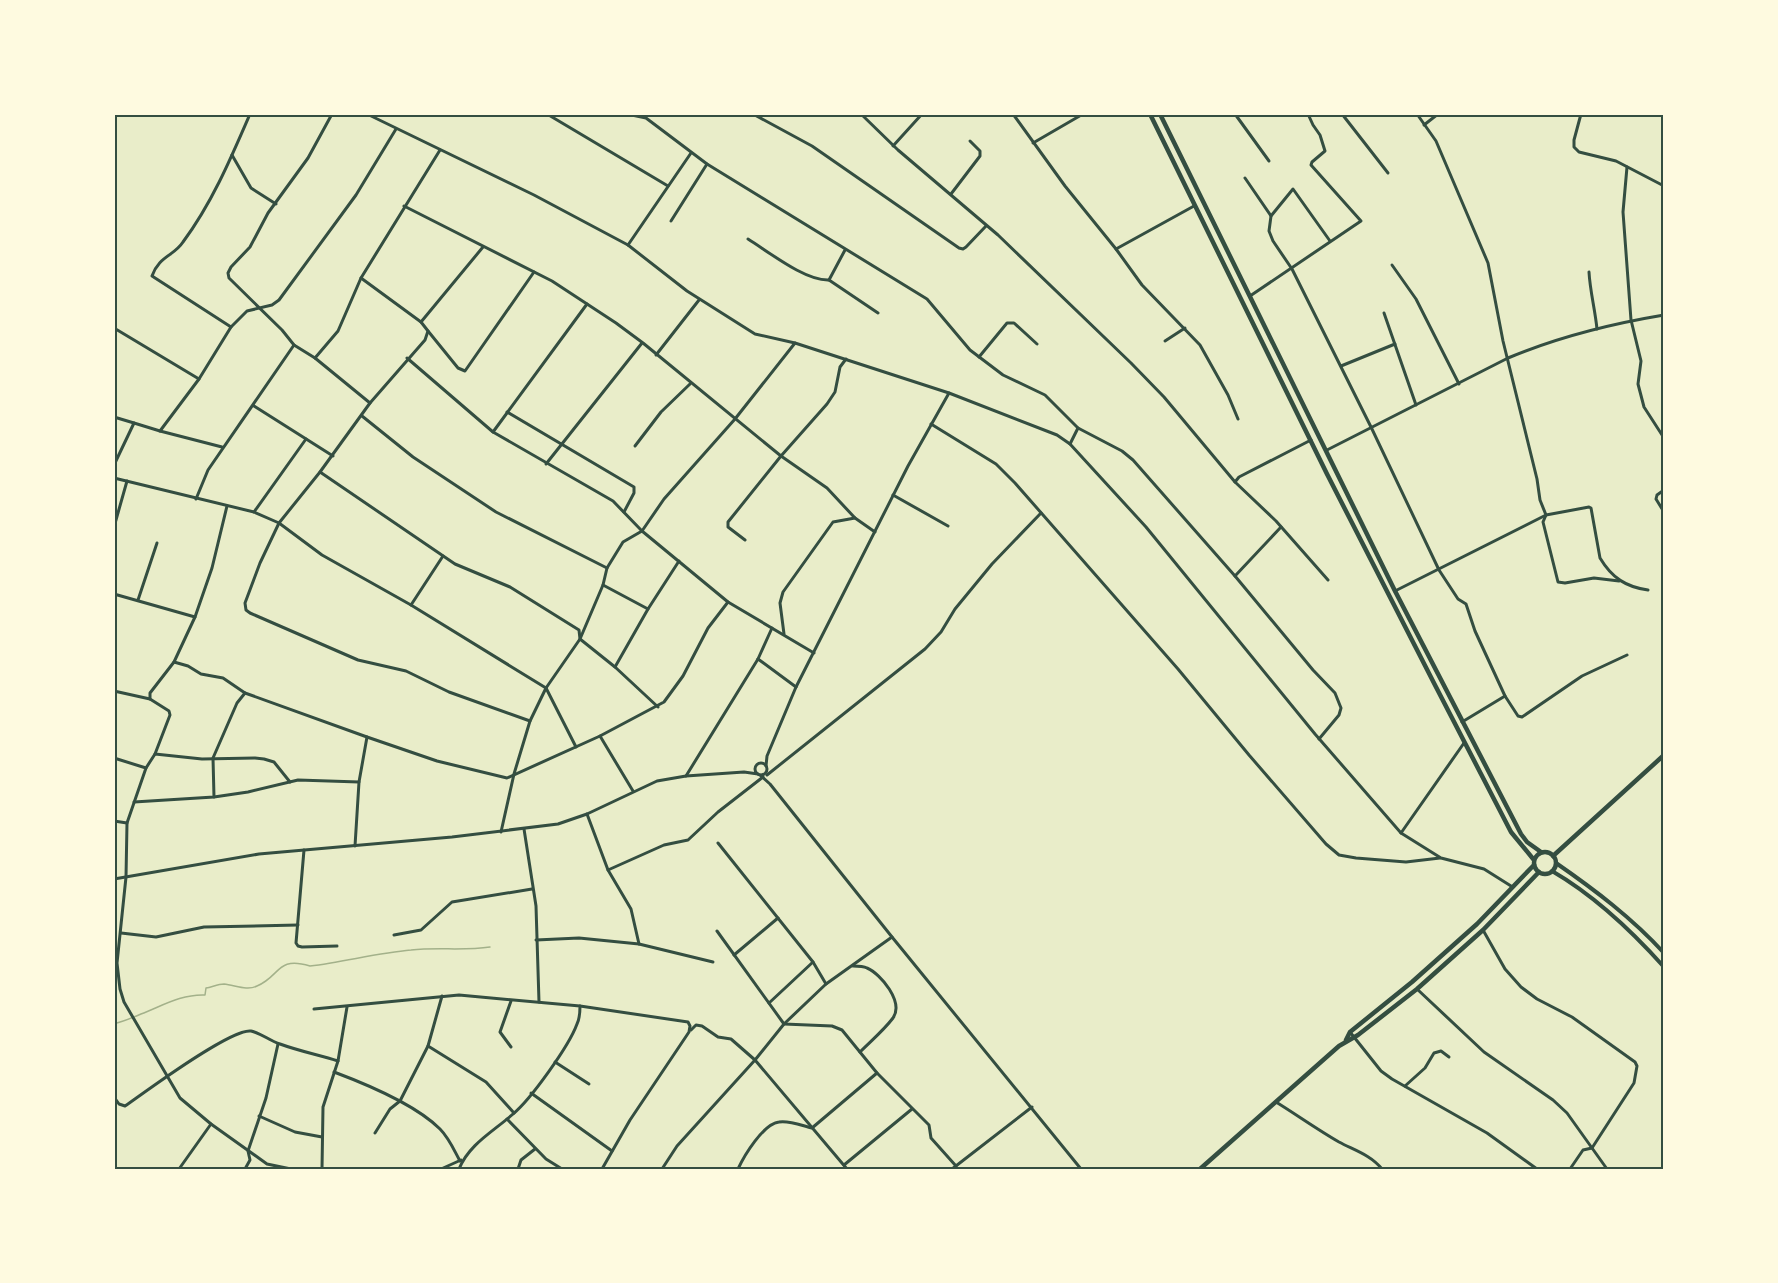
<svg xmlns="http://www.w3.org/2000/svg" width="1778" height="1283" font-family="'Alegreya Sans',sans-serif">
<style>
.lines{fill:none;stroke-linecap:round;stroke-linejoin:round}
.stream{stroke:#a3b18a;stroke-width:1.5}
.minor{stroke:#344e41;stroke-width:3}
.secondary{stroke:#344e41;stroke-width:4}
.primary{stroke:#344e41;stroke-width:4.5}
.trunk{stroke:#344e41;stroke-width:4.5}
.neatline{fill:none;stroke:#344e41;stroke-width:2}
</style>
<rect width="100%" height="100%" fill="#e9edc9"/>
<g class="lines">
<path class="stream" d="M114,1024C123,1021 133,1018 141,1014C162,1006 181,994 205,995L206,988C212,987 218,984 224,984C235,985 247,991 257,986C281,976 276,956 310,966C344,962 377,953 411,950C438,947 464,951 490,947"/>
<g class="minor">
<path d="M210,114H215"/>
<path d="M332,114L308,158L268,213L250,247L231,267L228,273L229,278L282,330L294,345L315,358L370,403"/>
<path d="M367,114L534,195L628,245L687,291L755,334L795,343L949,393L1057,435L1070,444L1146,527L1315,734L1401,833L1441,858L1484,869L1511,886"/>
<path d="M547,114L668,186"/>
<path d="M627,114L646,118L707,164L927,299L970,350L1003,375L1045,395L1078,428"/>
<path d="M753,114L812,146L959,248L963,249L966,247L986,226"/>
<path d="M861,114L898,150L998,235L1131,363L1164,397L1235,482L1276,521L1328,580"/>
<path d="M1013,114L1065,186L1116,249L1142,285L1200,345L1228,395L1238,419"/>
<path d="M1235,114L1269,161"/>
<path d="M1342,114L1388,173"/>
<path d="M1417,114L1436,141L1488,263L1503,341L1537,479L1540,500L1546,515L1543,522L1558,582L1565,583L1594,578L1619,581"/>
<path d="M1581,114L1574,140V147L1579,152L1616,161L1664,186"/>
<path d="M1424,125L1438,114"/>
<path d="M1033,143L1083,114"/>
<path d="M893,146L922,114"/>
<path d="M232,155L251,188L276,204"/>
<path d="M1627,167L1623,212L1631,320L1641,361L1638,384L1644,407L1664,438"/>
<path d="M1245,178L1271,216"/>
<path d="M951,194L980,156V151L970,141"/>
<path d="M404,206L552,281L616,323L643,343L781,456L827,488L855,518L875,532"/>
<path d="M671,221L707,164"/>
<path d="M748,239C769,252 805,281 829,280L878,313"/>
<path d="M1330,241L1293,189L1271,216L1269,231L1273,241L1292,269L1371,427L1439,570L1458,599L1466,604L1475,631L1505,696"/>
<path d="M628,245L691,153"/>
<path d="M483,247L421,322L428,331L425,340L370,403L320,472L279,523L260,563L245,603L246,610L250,613L358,660L406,671L449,692L530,721"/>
<path d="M1116,249L1194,206"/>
<path d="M1392,265L1416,299L1459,384"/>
<path d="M1589,272C1590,291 1595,309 1597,329"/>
<path d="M361,278L421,322"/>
<path d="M829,280L845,250"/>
<path d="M1250,296L1361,221L1311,165L1312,162L1325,151L1320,135L1313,125L1308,114"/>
<path d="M1384,313L1416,405"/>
<path d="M231,327L152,276C159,256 174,256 183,242C212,203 231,158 250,114"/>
<path d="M114,328L199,379"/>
<path d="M428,331L458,368L465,371L534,272"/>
<path d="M1165,341L1185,328"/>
<path d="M656,355L699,300"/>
<path d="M979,357L1007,323H1014L1037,344"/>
<path d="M315,358L338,331L361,278L440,150"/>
<path d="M407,358L493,432L613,501L642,531L728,602L814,653"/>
<path d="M1341,366L1395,344"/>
<path d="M254,406L333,456"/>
<path d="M507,412L634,487V493L624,512"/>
<path d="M362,416L413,457L496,512L607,568"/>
<path d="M114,417L134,423"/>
<path d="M931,424L996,464L1015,483L1178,669L1249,755L1326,844L1339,855L1356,858L1406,862L1440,858"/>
<path d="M160,431L222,447"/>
<path d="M493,432L587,304"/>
<path d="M1070,444L1078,428L1122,451L1133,460L1235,576L1313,670L1335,693L1341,708L1339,715L1319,739"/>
<path d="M635,446L661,412L690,384"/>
<path d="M1327,450L1508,358C1558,337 1610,324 1664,315"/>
<path d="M546,464L642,343"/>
<path d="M114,465L134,423L160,431L199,379L231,327L247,311L272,305L279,300L356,195L396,129"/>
<path d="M320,472L455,564L510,587L579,630L580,639L615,667L658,707"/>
<path d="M114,478L254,512L279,523L322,555L411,605L546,688L576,747"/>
<path d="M1235,482L1239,477L1311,440"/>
<path d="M1664,490L1657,495L1656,499L1664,512"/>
<path d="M893,495L948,526"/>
<path d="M196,499L208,470L294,345"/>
<path d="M254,512L306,439"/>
<path d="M114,527L127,481"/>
<path d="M745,540L728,527V522L781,456L827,404L835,392L840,367L846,359"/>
<path d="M1235,576L1281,527"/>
<path d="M603,585L648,609L679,561"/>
<path d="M1395,591L1546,515L1589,507L1591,508L1600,558C1612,578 1626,587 1648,590"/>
<path d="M114,594L195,617"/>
<path d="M138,600L157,543"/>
<path d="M411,605L443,556"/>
<path d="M784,634L780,603L783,592L833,522L855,518"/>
<path d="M758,659L796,687"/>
<path d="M174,662L188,666L201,674L223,678L245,693L367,737L437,761L507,778L600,736L664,702L683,676L708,628L728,602"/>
<path d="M615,667L648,609"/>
<path d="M114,691L150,699"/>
<path d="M1462,722L1505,696L1518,716L1522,717L1582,676L1627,655"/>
<path d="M600,736L633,791"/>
<path d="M155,754L170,715L169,711L150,699V693L174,662L195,617L212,568L227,506"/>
<path d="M114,758L146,768L127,823L126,877L117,963L120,989L124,1002L180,1098L211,1124L267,1164L291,1169"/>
<circle cx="761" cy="769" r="6"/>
<path d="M766,766L767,756L796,687L908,466L949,393"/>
<path d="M146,768L155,754L202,759L255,758L264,759L274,762L290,782"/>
<path d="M760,775L770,784L892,937L1081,1169"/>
<path d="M767,775L925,649L941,632L955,609L992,564L1041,513"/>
<path d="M686,776L758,659L772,628"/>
<path d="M214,797L213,758L237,703L245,693"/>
<path d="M134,802L214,797L248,792L298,780L359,782"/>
<path d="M587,814L608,870L631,909L639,944"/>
<path d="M114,821L127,823"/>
<path d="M524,829L536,906L539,1002"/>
<path d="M501,832L514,774L530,721L546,688L580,639L603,585L607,568L623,542L642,531L664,499L735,419L795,343"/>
<path d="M1401,833L1464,743"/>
<path d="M718,843L813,962L826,984"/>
<path d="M355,846L359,782L367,737"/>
<path d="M304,850L296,943L298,946L302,947L337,946"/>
<path d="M608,870L664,845L688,840L718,812L763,777"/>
<path d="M114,879L259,854L452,837L558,824L587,814L657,781L686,776L744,772L758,774"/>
<path d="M1483,930L1505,969L1521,987L1537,999L1572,1017L1635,1062L1637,1066L1634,1083L1592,1148L1583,1150L1570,1169"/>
<path d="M717,931L784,1024L832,1026L842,1030L877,1073L929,1125L931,1138L956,1166"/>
<path d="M121,933L156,937L204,927L298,925"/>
<path d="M394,935L421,930L452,902L532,889"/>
<path d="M536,940L579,938L639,944L713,962"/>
<path d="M734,955L778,918"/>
<path d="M853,966C857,966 863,966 867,968C881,974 904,1002 893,1018C884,1030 871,1041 860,1052"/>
<path d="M1417,989L1484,1052L1553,1100L1567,1113L1607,1169"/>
<path d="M511,1001L500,1032L511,1047"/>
<path d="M769,1003L813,962"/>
<path d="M580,1006L688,1022L690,1026L689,1032L630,1120L602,1169"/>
<path d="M314,1009L459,995L580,1006C580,1012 580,1018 577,1024C569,1046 531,1099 513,1114C494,1131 469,1144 459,1169"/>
<path d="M691,1030L696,1025L702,1026L718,1037L731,1039L755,1060L847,1169"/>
<path d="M1350,1032L1381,1071L1392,1079L1487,1133L1537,1169"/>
<path d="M428,1046L486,1082L514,1113"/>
<path d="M555,1062L589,1084"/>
<path d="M334,1072C366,1084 416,1105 440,1129C449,1138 454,1150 460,1161"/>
<path d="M1405,1086L1425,1068L1434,1053L1441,1051L1449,1057"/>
<path d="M531,1093L612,1151"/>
<path d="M114,1097L119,1104L125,1106C145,1092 231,1028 251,1031C261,1033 270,1041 280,1044C299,1051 319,1055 338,1061"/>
<path d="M1276,1102C1297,1115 1318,1130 1339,1142C1354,1150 1371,1155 1382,1169"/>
<path d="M259,1116L295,1132L322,1137"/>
<path d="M507,1119L546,1159L562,1169"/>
<path d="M375,1133L390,1109L400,1101L428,1046L442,996"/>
<path d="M844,1165L912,1109"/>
<path d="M179,1169L211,1124"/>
<path d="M245,1169L250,1160L248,1151L266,1098L278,1044"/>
<path d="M322,1169L323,1107L338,1061L347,1007"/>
<path d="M441,1169L461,1160"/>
<path d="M518,1169L521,1160L535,1149"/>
<path d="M662,1169L677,1146L755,1060L784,1024L826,984L892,937"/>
<path d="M738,1169C744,1156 763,1124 779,1122C789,1120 803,1126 812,1128L877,1073"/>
<path d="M952,1169L1032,1107"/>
</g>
<g class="secondary">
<path d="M1556,863C1595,890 1632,918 1664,953"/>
<path d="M1552,871C1595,896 1631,930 1664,967"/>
</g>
<g class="primary">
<path d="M1150,114L1327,474L1436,687L1511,832L1534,860"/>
<path d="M1160,114L1395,591L1521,834L1527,842L1541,852"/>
</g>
<g class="trunk">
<circle cx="1545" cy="863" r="11"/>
<path d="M1553,856L1664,755"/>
<path d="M1346,1040L1350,1032L1412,982L1477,924L1534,865"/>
<path d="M1200,1169L1339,1046L1358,1035L1417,989L1483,930L1539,872"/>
</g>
</g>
<rect width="1778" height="1283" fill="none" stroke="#fefae0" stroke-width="231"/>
<rect x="116" y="116" width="1546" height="1052" class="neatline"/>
</svg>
